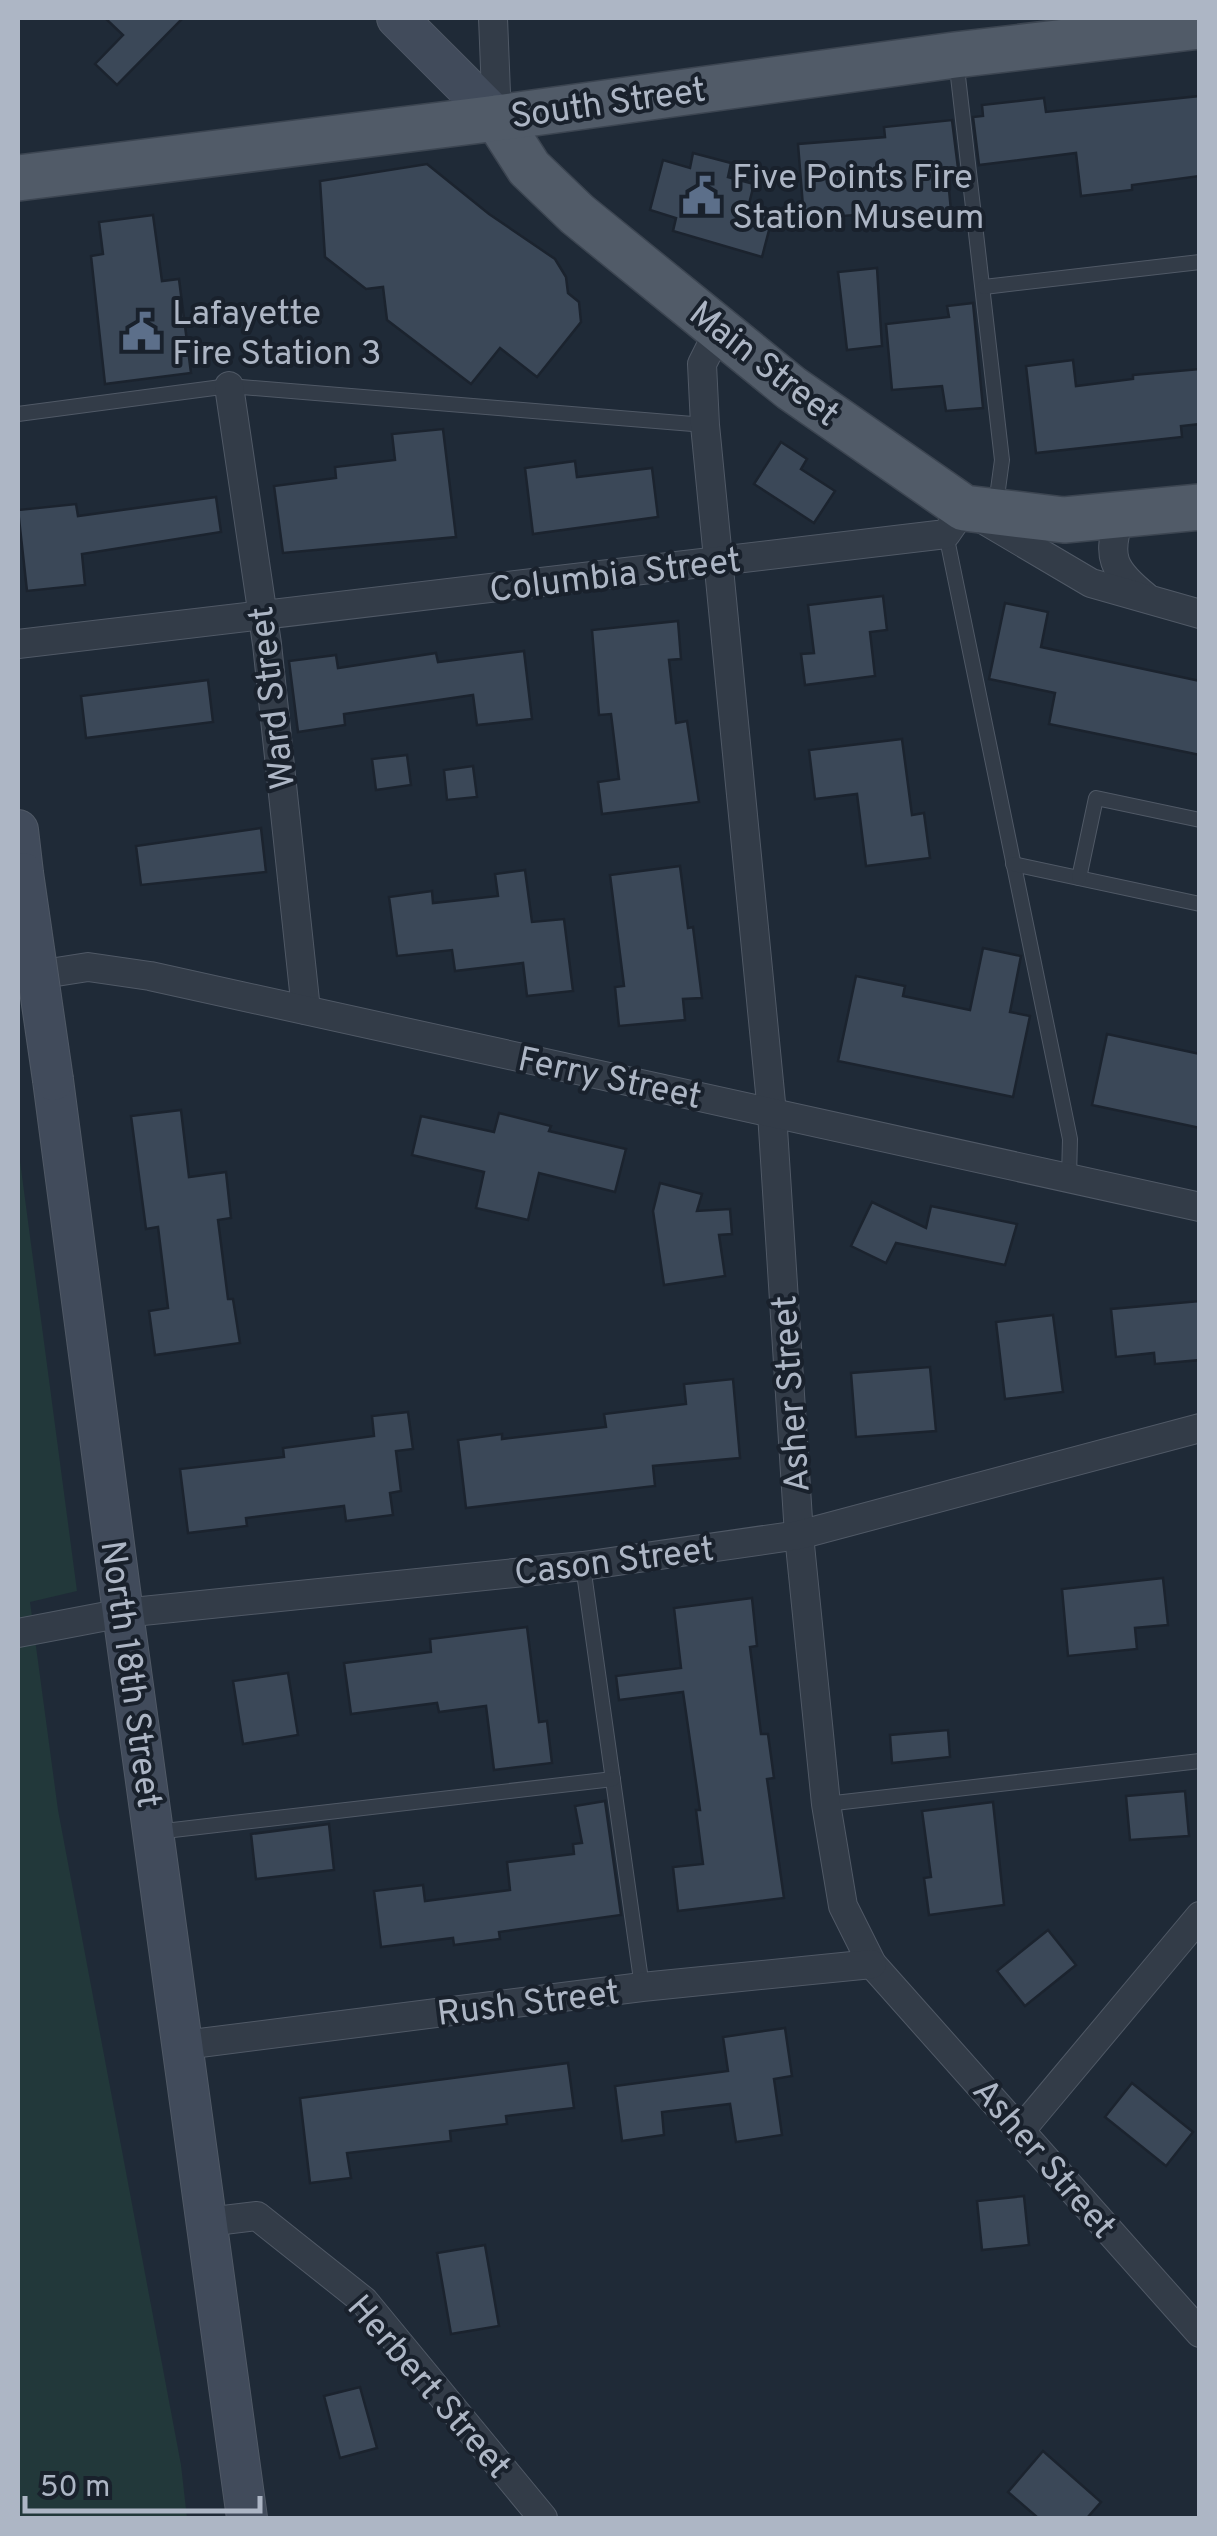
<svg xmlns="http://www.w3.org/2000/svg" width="1217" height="2536" font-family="Overpass,sans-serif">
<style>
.green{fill:#22383a}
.building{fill:#3b4858;stroke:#1b232e;stroke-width:2.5}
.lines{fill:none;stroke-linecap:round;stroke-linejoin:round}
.lane-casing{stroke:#505966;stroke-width:16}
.street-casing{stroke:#505966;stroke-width:30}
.secondary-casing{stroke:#505966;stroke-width:42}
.primary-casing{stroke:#3c4551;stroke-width:48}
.lane{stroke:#333c48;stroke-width:14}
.street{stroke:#333c48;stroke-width:28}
.secondary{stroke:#414b5b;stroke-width:40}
.primary{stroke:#515b68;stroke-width:45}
.secondary-bridge-casing{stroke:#505966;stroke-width:42;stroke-linecap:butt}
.secondary-bridge{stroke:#414b5b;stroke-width:40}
.labels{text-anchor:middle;stroke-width:8;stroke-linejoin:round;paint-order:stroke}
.street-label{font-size:35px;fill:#adb6c5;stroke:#19212c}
.poi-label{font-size:35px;fill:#adb6c5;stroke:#19212c;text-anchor:start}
</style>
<rect width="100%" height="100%" fill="#1f2a37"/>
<path class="green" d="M18,1146L77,1591L30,1602L58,1810L181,2465L187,2518H18Z"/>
<g class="building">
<path d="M105,18H183L117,85L95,64L123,35Z"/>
<path d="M1200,96V176L1132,185V190L1081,196L1076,153L979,165L973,117L983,116L982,105L1044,98L1046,112Z"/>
<path d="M952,120L958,168L947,169L952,221L894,227L893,212L804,219L798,144L885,137L884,127Z"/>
<path d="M693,153L731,163L728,177L754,184L748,208L773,215L762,257L673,231L676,218L650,210L663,160L690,168Z"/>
<path d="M427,164L489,214L555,259L566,277L568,293L579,302L581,322L537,377L500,348L471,384L387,320L383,287L366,289L325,257L320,181Z"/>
<path d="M153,215L162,281L179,279L191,373L105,384L91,256L103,254L99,222Z"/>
<path d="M877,268L882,346L847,350L838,272Z"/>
<path d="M973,303L983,408L946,411L942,386L892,390L886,324L949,317L947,306Z"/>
<path d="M1073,360L1076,386L1133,379V375L1200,369V424L1181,426L1182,437L1036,453L1026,366Z"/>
<path d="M443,429L456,537L283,553L274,486L336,478L335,467L395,460L392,434Z"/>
<path d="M781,442L807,459L801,469L835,491L814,523L754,484Z"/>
<path d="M575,461L577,477L652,468L658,517L533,534L525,468Z"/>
<path d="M216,497L221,532L82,554L85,585L27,591L18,510L76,504L78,516Z"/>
<path d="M883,596L887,630L870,632L875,676L805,685L801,654L814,653L808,605Z"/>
<path d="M1005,603L1048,612L1041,647L1200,681V755L1049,724L1055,693L989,679Z"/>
<path d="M678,621L681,659L669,660L676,723L687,721L699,802L602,814L598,782L619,779L611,714L599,715L592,630Z"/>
<path d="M524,651L532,719L477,725L473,695L344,714L345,725L298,732L289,661L336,655L338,668L436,653L438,662Z"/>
<path d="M208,680L213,722L86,738L81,696Z"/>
<path d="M902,739L912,815L924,813L930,858L866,866L857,794L815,799L809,750Z"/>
<path d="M407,755L411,785L376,790L372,759Z"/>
<path d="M473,766L477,797L447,800L444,770Z"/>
<path d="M261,828L266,872L141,885L136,846Z"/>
<path d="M680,866L688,928L693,927L702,998L683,999L685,1020L619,1026L615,987L624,986L610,875Z"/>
<path d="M525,870L532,922L564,919L573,991L527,996L523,963L455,971L452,950L397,956L389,897L432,891L433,903L498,896L495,874Z"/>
<path d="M983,948L1021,956L1010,1012L1030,1016L1013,1097L838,1061L856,976L905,986L903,996L970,1010Z"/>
<path d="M1107,1034L1200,1054V1128L1092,1105Z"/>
<path d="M181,1110L189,1177L226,1172L231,1218L218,1220L228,1299H233L240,1343L155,1355L149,1311L168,1308L158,1227L146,1229L131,1116Z"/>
<path d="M499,1113L551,1126L549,1131L626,1149L615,1192L539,1173L528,1220L476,1208L484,1172L412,1155L421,1116L494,1132Z"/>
<path d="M660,1183L702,1194L697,1211L730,1209L732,1234L719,1235L725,1276L664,1285L653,1211Z"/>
<path d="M872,1202L926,1228L931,1206L1017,1224L1005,1265L896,1243L886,1263L851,1246Z"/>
<path d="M1200,1301V1360L1155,1364L1154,1353L1116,1357L1111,1309Z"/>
<path d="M1053,1315L1063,1392L1005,1399L996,1322Z"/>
<path d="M930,1367L936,1431L856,1437L851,1373Z"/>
<path d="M733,1379L740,1458L653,1466L655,1486L466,1508L458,1440L502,1434V1439L606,1427L604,1414L686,1404L684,1384Z"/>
<path d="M408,1412L413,1449L396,1451L401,1491L390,1493L393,1515L346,1521L344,1506L246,1518L247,1526L188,1533L180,1469L284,1457L283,1448L374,1436L372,1416Z"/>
<path d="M1163,1578L1168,1625L1135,1628L1137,1649L1068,1656L1062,1589Z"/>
<path d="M752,1598L757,1646L750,1647L761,1734H768L774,1778L767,1779L784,1898L678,1911L673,1867L703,1864L696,1810H700L683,1692L619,1700L616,1676L681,1668L674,1608Z"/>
<path d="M527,1627L539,1722L547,1721L552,1763L494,1770L486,1706L439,1712L437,1703L351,1714L344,1663L431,1652L430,1639Z"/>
<path d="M288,1673L298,1735L243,1744L233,1681Z"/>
<path d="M948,1730L950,1757L892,1763L890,1735Z"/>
<path d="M1185,1791L1189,1836L1130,1840L1126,1796Z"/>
<path d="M605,1801L621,1915L499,1932L500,1939L454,1945L453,1938L381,1947L374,1891L423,1885L425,1901L510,1890L507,1862L574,1854L573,1844L582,1843L575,1806Z"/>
<path d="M993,1802L1004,1905L929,1915L924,1878L931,1877L922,1811Z"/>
<path d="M329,1824L334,1870L256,1879L251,1834Z"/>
<path d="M1048,1930L1076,1965L1025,2006L997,1971Z"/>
<path d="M785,2028L792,2076L774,2079L782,2135L736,2142L730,2104L662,2112L664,2135L622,2141L615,2086L728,2071L723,2037Z"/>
<path d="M568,2063L574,2108L506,2116L507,2124L450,2131L451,2141L347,2153L351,2178L310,2183L300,2098Z"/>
<path d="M1132,2083L1193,2132L1166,2166L1105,2117Z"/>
<path d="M1024,2196L1029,2245L982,2250L977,2201Z"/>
<path d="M485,2245L499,2326L451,2334L437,2253Z"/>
<path d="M360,2387L377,2448L340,2458L324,2396Z"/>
<path d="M1043,2451L1101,2502L1087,2518H1038L1008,2492Z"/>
</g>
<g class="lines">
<defs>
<g id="lane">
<path d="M956,59L1002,460L996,504"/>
<path d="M984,287L1200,262"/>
<path d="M18,414L229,386L705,425"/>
<path d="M946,534L1070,1139L1069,1177"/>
<path d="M1013,864L1200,904"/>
<path d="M1079,878L1096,798L1200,820"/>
<path d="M583,1566L642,1987"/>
<path d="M826,1804L1200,1761"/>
<path d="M156,1832L613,1779"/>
</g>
<g id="street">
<path d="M493,18L497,118"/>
<path d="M720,328L702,364L705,425L772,1113L799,1535L826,1804L843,1906L872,1964L1200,2333"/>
<path d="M229,386L267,644L306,1010"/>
<path d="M1120,517C1106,557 1113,570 1145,596"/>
<path d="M18,644L946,534L964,508L1091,583L1200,614"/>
<path d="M18,978L88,967L150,976L1200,1207"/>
<path d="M18,1633L123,1613L583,1566L799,1535L1200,1428"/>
<path d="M184,2045L642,1987L872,1964"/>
<path d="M1021,2130L1200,1916"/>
<path d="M207,2222L257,2216L364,2301L543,2518"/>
</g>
<g id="secondary">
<path d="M397,18L497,118"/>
<path d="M18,830L23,873"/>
<path d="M53,1080L123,1613L247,2518"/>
</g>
<g id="primary">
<path d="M497,118L529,168L577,214L791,388L964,508L1064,520L1200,507"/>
<path d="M18,178L497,118L955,55L1200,26"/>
</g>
</defs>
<use href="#lane" class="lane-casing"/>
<use href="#street" class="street-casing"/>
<use href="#secondary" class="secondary-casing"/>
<use href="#primary" class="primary-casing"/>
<use href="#lane" class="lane"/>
<use href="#street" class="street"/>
<use href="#secondary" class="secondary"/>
<use href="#primary" class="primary"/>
<defs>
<path id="secondary-bridge" d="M23,873L53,1080"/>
</defs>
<use href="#secondary-bridge" class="secondary-bridge-casing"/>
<use href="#secondary-bridge" class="secondary-bridge"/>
</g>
<defs>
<symbol id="civic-bare" viewBox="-9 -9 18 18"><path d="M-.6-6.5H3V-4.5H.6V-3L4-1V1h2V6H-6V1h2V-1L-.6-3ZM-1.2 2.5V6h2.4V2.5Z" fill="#5c6f8a" stroke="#19212c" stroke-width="2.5" paint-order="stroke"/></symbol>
</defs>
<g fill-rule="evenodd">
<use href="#civic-bare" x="674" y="168" width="55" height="55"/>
<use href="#civic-bare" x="114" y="304" width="55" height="55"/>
</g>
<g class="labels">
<g class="street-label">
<text transform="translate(608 102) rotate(-8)" y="12">South Street</text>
<text transform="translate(765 363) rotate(38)" y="12">Main Street</text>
<text transform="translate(615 574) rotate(-7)" y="12">Columbia Street</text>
<text transform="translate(271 698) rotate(-97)" y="12">Ward Street</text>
<text transform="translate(610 1077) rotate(12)" y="12">Ferry Street</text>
<text transform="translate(790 1394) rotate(-94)" y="12">Asher Street</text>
<text transform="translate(614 1560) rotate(-7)" y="12">Cason Street</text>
<text transform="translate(132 1674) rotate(82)" y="12">North 18th Street</text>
<text transform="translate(528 2002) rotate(-7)" y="12">Rush Street</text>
<text transform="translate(1045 2158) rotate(49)" y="12">Asher Street</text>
<text transform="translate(430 2386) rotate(49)" y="12">Herbert Street</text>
</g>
<g class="poi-label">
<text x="732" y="188">Five Points Fire<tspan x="732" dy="40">Station Museum</tspan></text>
<text x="172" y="324">Lafayette<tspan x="172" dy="40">Fire Station 3</tspan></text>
</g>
</g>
<rect width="1217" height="2536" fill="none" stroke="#adb6c5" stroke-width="40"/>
<path d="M25 2496v15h235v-15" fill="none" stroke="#adb6c5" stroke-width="5"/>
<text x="40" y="2496" font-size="30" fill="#adb6c5" stroke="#19212c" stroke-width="8" paint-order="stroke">50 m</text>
</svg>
